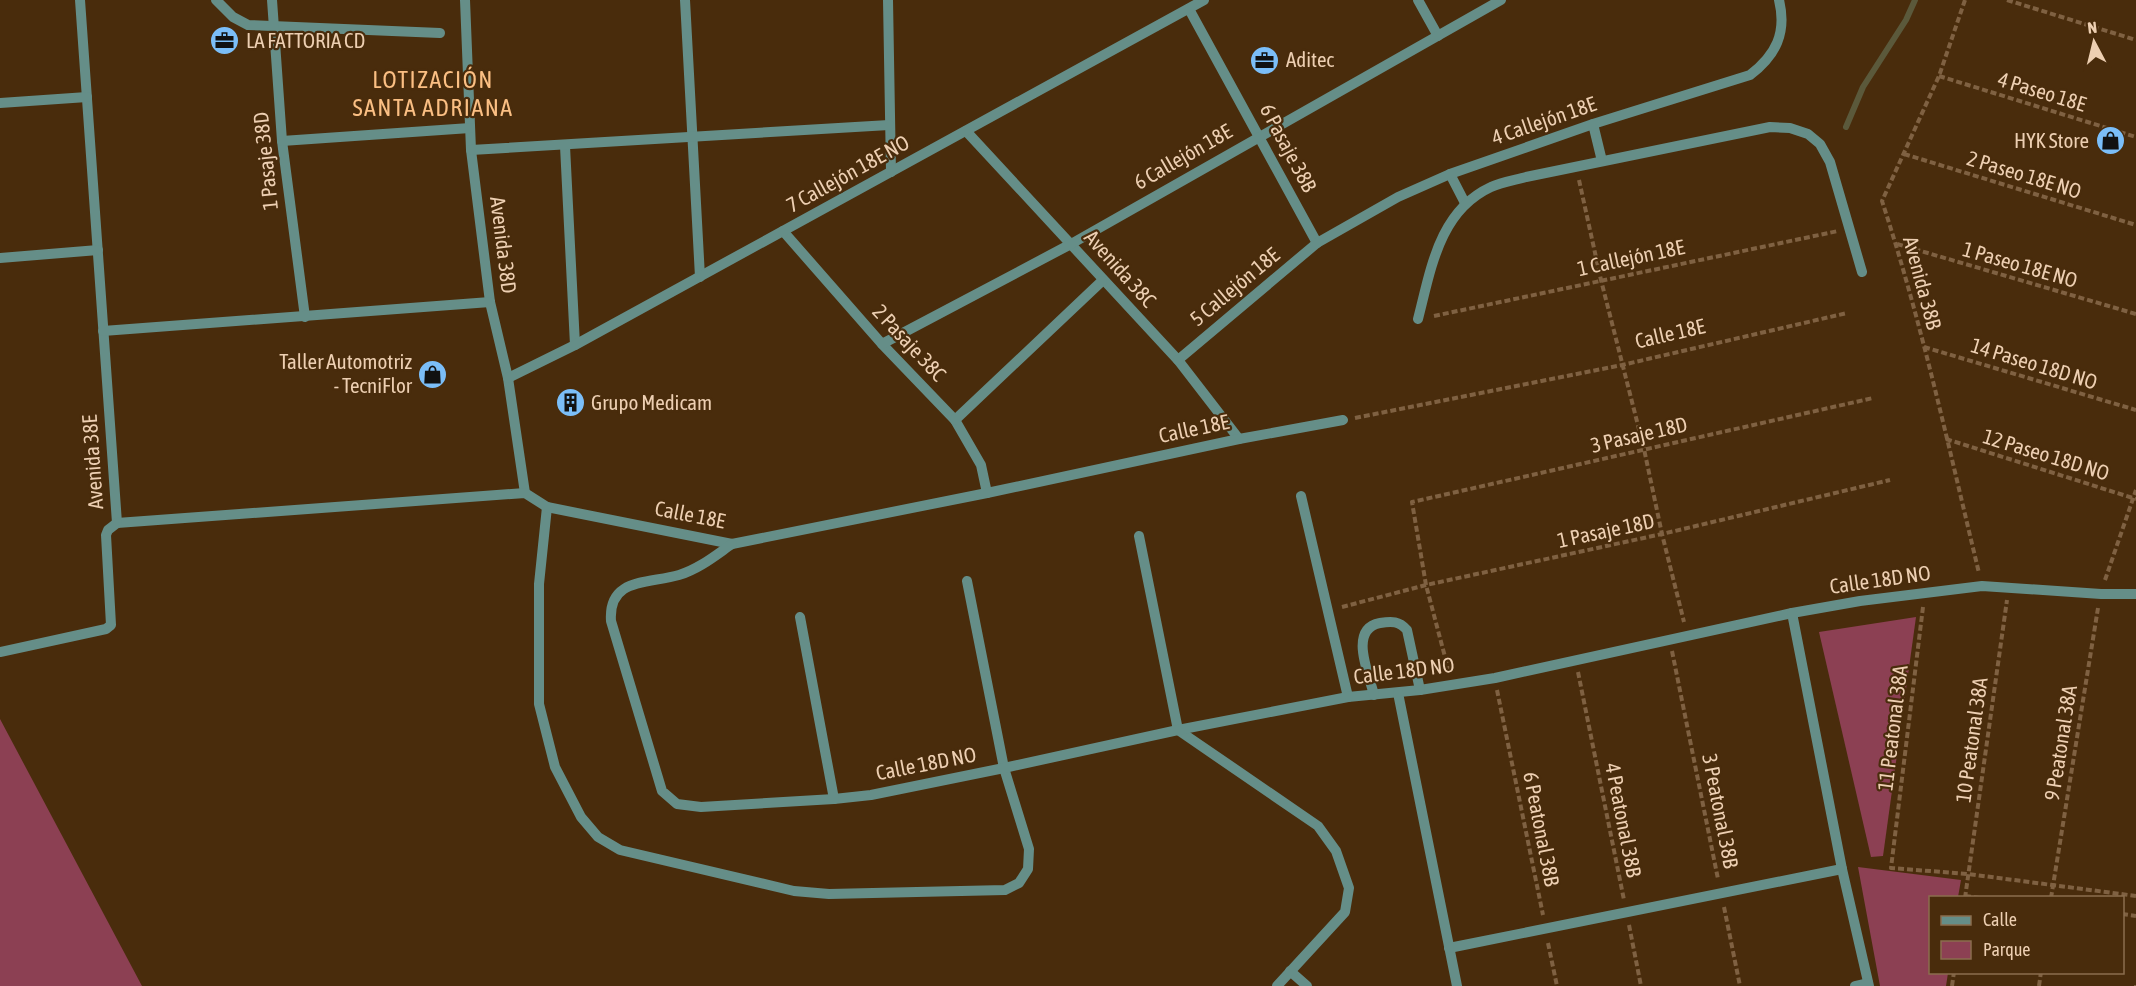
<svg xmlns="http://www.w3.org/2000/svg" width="2136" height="986" font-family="'Asap Condensed',sans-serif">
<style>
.green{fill:#8c4053}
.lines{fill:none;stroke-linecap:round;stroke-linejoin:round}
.stream{stroke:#5b593b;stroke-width:6}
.path{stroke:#7f6142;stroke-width:4;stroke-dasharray:6 3;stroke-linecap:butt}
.minor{stroke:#658e88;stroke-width:10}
.labels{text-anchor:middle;stroke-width:4.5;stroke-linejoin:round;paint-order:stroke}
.poi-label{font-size:21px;fill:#edcfb2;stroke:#492c0c;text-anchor:start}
.street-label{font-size:21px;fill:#edcfb2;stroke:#492c0c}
.quarter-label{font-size:24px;letter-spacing:1.5px;fill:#fbbf83;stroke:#492c0c}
</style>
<rect width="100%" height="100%" fill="#492c0c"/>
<g class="green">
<path d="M1916,617L1883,856L1871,857L1819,632Z"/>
<path d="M0,719L142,986H0Z"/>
<path d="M1858,867L1961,880L1958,897L1930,898V972L1948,973L1946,986H1880Z"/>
</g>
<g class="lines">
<path class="stream" d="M1846,127L1863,87L1906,20L1915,0"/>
<g class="path">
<path d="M1965,0L1939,76L1882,201C1922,323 1949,449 1979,573"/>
<path d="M2007,0L2136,40"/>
<path d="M1939,76L2136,137"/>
<path d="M1904,154L2136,225"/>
<path d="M1579,180L1601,280L1644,449L1662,534L1684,622"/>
<path d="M1897,244L2136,314"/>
<path d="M1434,316L1838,231"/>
<path d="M1924,347L2136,410"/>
<path d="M1355,418L1622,365L1847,313"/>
<path d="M1946,439L2136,499"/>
<path d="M2105,580L2136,490"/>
<path d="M1342,607L1426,585L1662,534L1890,480"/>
<path d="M1923,607L1891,868L1968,874L2136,896"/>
<path d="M1672,651L1718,879"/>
<path d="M1449,672L1426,585L1412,502L1873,398"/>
<path d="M1578,672L1624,900"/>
<path d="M1497,690L1543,915"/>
<path d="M1965,896L1980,898"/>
<path d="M1965,898L2007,600"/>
<path d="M2051,898L2098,608"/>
<path d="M1724,907L1740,986"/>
<path d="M2122,914L2136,916"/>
<path d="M1629,925L1641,986"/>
<path d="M1548,943L1557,986"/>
<path d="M1952,986L1954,972"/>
<path d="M2039,986L2041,972"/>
<path d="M2136,986V985"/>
</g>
<g class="minor">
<path d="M80,0L117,523"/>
<path d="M216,0L233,17L248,25L440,33"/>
<path d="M272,0L282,141L305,317"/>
<path d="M465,0L471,150L490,302L508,378L525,493"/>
<path d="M685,0L700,277"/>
<path d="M888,0L891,172"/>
<path d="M1418,0L1438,36"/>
<path d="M1189,9L1317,243"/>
<path d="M0,103L87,97"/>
<path d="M1593,124L1602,161"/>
<path d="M966,131L1178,360L1239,439"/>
<path d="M282,141L470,128"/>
<path d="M565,146L575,345"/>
<path d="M471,150L889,125"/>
<path d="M1450,174L1465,203"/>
<path d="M783,231L882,344L955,420L981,465L987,493"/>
<path d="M0,258L98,250"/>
<path d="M1418,319C1431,269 1439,211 1491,187C1501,182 1515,180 1526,177L1770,127L1790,128L1808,134L1820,144L1830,162L1862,272"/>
<path d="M103,331L490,302"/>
<path d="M882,344L1071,244L1501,0"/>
<path d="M1178,360L1317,243L1398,197L1450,174L1593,124L1750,75C1776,55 1787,33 1779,0"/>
<path d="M508,378L575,345L1204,0"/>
<path d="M955,420L1102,281"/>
<path d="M1301,496L1348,697"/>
<path d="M547,507L539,584V704L555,767L581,817L598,837L620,850L794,891L829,894L1005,890L1019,883L1028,869L1029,849L1004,768L967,581"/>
<path d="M117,523L525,493L547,507L732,544L987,493L1239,439L1343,420"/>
<path d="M1139,536L1178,730L1318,826L1336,851L1349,888L1345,912L1277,986"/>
<path d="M732,544C716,555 699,569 679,575C649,584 608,577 611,621L662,791L677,804L701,807L834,799L871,795L1004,768L1178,730L1348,697L1420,690L1495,678L1792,613L1860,601L1982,586L2101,594H2136"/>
<path d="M1792,613L1842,869L1869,986"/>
<path d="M800,617L834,799"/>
<path d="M0,652L106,629L111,625L106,535L108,530L117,523"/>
<path d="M1398,693L1457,986"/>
<path d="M1374,695C1369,674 1348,629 1380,623C1392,621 1399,621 1407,630L1420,690"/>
<path d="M1449,948L1842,869"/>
<path d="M1290,971L1307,986"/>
<path d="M1855,986L1868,983"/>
</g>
</g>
<defs>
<symbol id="office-disc" viewBox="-11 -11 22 22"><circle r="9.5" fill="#7bbef8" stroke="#492c0c"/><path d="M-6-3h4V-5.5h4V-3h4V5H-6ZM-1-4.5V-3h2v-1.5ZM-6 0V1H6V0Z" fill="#111"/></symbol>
<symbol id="shop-disc" viewBox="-11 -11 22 22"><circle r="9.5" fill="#7bbef8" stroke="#492c0c"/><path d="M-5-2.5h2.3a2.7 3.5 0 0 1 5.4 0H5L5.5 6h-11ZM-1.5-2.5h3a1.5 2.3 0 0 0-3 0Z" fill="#111"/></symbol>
<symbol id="building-disc" viewBox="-11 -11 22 22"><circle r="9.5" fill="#7bbef8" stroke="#492c0c"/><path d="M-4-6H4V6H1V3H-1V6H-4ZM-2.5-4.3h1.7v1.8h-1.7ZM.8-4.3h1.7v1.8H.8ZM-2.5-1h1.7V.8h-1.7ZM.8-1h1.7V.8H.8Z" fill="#111"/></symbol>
</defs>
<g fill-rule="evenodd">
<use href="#office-disc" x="208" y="24" width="33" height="33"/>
<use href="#office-disc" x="1248" y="44" width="33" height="33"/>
<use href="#shop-disc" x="2094" y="124" width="33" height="33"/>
<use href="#shop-disc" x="416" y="358" width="33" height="33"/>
<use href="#building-disc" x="554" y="386" width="33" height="33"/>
</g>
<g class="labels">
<g class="poi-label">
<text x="246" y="48">LA FATTORIA CD</text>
<text x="1286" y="67">Aditec</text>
<text x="2089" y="148" text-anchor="end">HYK Store</text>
<text x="412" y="369" text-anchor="end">Taller Automotriz<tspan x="412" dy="24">- TecniFlor</tspan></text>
<text x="591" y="410">Grupo Medicam</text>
</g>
<g class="street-label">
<text transform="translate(2042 92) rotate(17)" y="7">4 Paseo 18E</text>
<text transform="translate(1544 121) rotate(-19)" y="7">4 Callejón 18E</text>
<text transform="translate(1288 148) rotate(62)" y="7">6 Pasaje 38B</text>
<text transform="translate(1183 157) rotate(-30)" y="7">6 Callejón 18E</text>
<text transform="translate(266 161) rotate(-96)" y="7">1 Pasaje 38D</text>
<text transform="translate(848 174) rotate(-29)" y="7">7 Callejón 18E NO</text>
<text transform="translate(2024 175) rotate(17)" y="7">2 Paseo 18E NO</text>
<text transform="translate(503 245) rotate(83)" y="7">Avenida 38D</text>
<text transform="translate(1631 258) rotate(-12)" y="7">1 Callejón 18E</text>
<text transform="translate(2020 265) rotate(16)" y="7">1 Paseo 18E NO</text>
<text transform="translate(1120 269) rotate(48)" y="7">Avenida 38C</text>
<text transform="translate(1922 283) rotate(75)" y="7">Avenida 38B</text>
<text transform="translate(1235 287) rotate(-40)" y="7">5 Callejón 18E</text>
<text transform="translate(1670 334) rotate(-13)" y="7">Calle 18E</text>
<text transform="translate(909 343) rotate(47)" y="7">2 Pasaje 38C</text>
<text transform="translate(2034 364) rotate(17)" y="7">14 Paseo 18D NO</text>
<text transform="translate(1194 429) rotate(-12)" y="7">Calle 18E</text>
<text transform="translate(1639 435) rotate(-13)" y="7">3 Pasaje 18D</text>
<text transform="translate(2046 455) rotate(17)" y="7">12 Paseo 18D NO</text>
<text transform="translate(93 462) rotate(-94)" y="7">Avenida 38E</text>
<text transform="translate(690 515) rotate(11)" y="7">Calle 18E</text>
<text transform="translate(1606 531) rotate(-12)" y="7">1 Pasaje 18D</text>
<text transform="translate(1880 580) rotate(-8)" y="7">Calle 18D NO</text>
<text transform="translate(1404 671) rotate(-7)" y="7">Calle 18D NO</text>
<text transform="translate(1893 728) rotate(-83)" y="7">11 Peatonal 38A</text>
<text transform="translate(1972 740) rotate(-82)" y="7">10 Peatonal 38A</text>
<text transform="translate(2061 743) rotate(-81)" y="7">9 Peatonal 38A</text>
<text transform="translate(926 764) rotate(-11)" y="7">Calle 18D NO</text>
<text transform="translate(1720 811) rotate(79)" y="7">3 Peatonal 38B</text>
<text transform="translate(1623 820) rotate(79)" y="7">4 Peatonal 38B</text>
<text transform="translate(1541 829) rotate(79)" y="7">6 Peatonal 38B</text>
</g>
<g class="quarter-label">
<text x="433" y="88">LOTIZACIÓN<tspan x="433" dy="28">SANTA ADRIANA</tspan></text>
</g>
</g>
<rect x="1929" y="896" width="195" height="78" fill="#492c0c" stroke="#8b6d4e" stroke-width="1.5"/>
<rect x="1941" y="916" width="30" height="9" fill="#658e88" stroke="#8b6d4e" stroke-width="1.5"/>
<text x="1983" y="926" font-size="18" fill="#edcfb2">Calle</text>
<rect x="1941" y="941" width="30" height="18" fill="#8c4053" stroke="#8b6d4e" stroke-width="1.5"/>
<text x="1983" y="956" font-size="18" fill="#edcfb2">Parque</text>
<g transform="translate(2094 42) rotate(353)" stroke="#492c0c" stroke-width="4.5" paint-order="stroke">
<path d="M0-4.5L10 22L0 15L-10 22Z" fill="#edcfb2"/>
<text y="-9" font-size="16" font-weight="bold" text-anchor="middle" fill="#edcfb2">N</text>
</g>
</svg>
